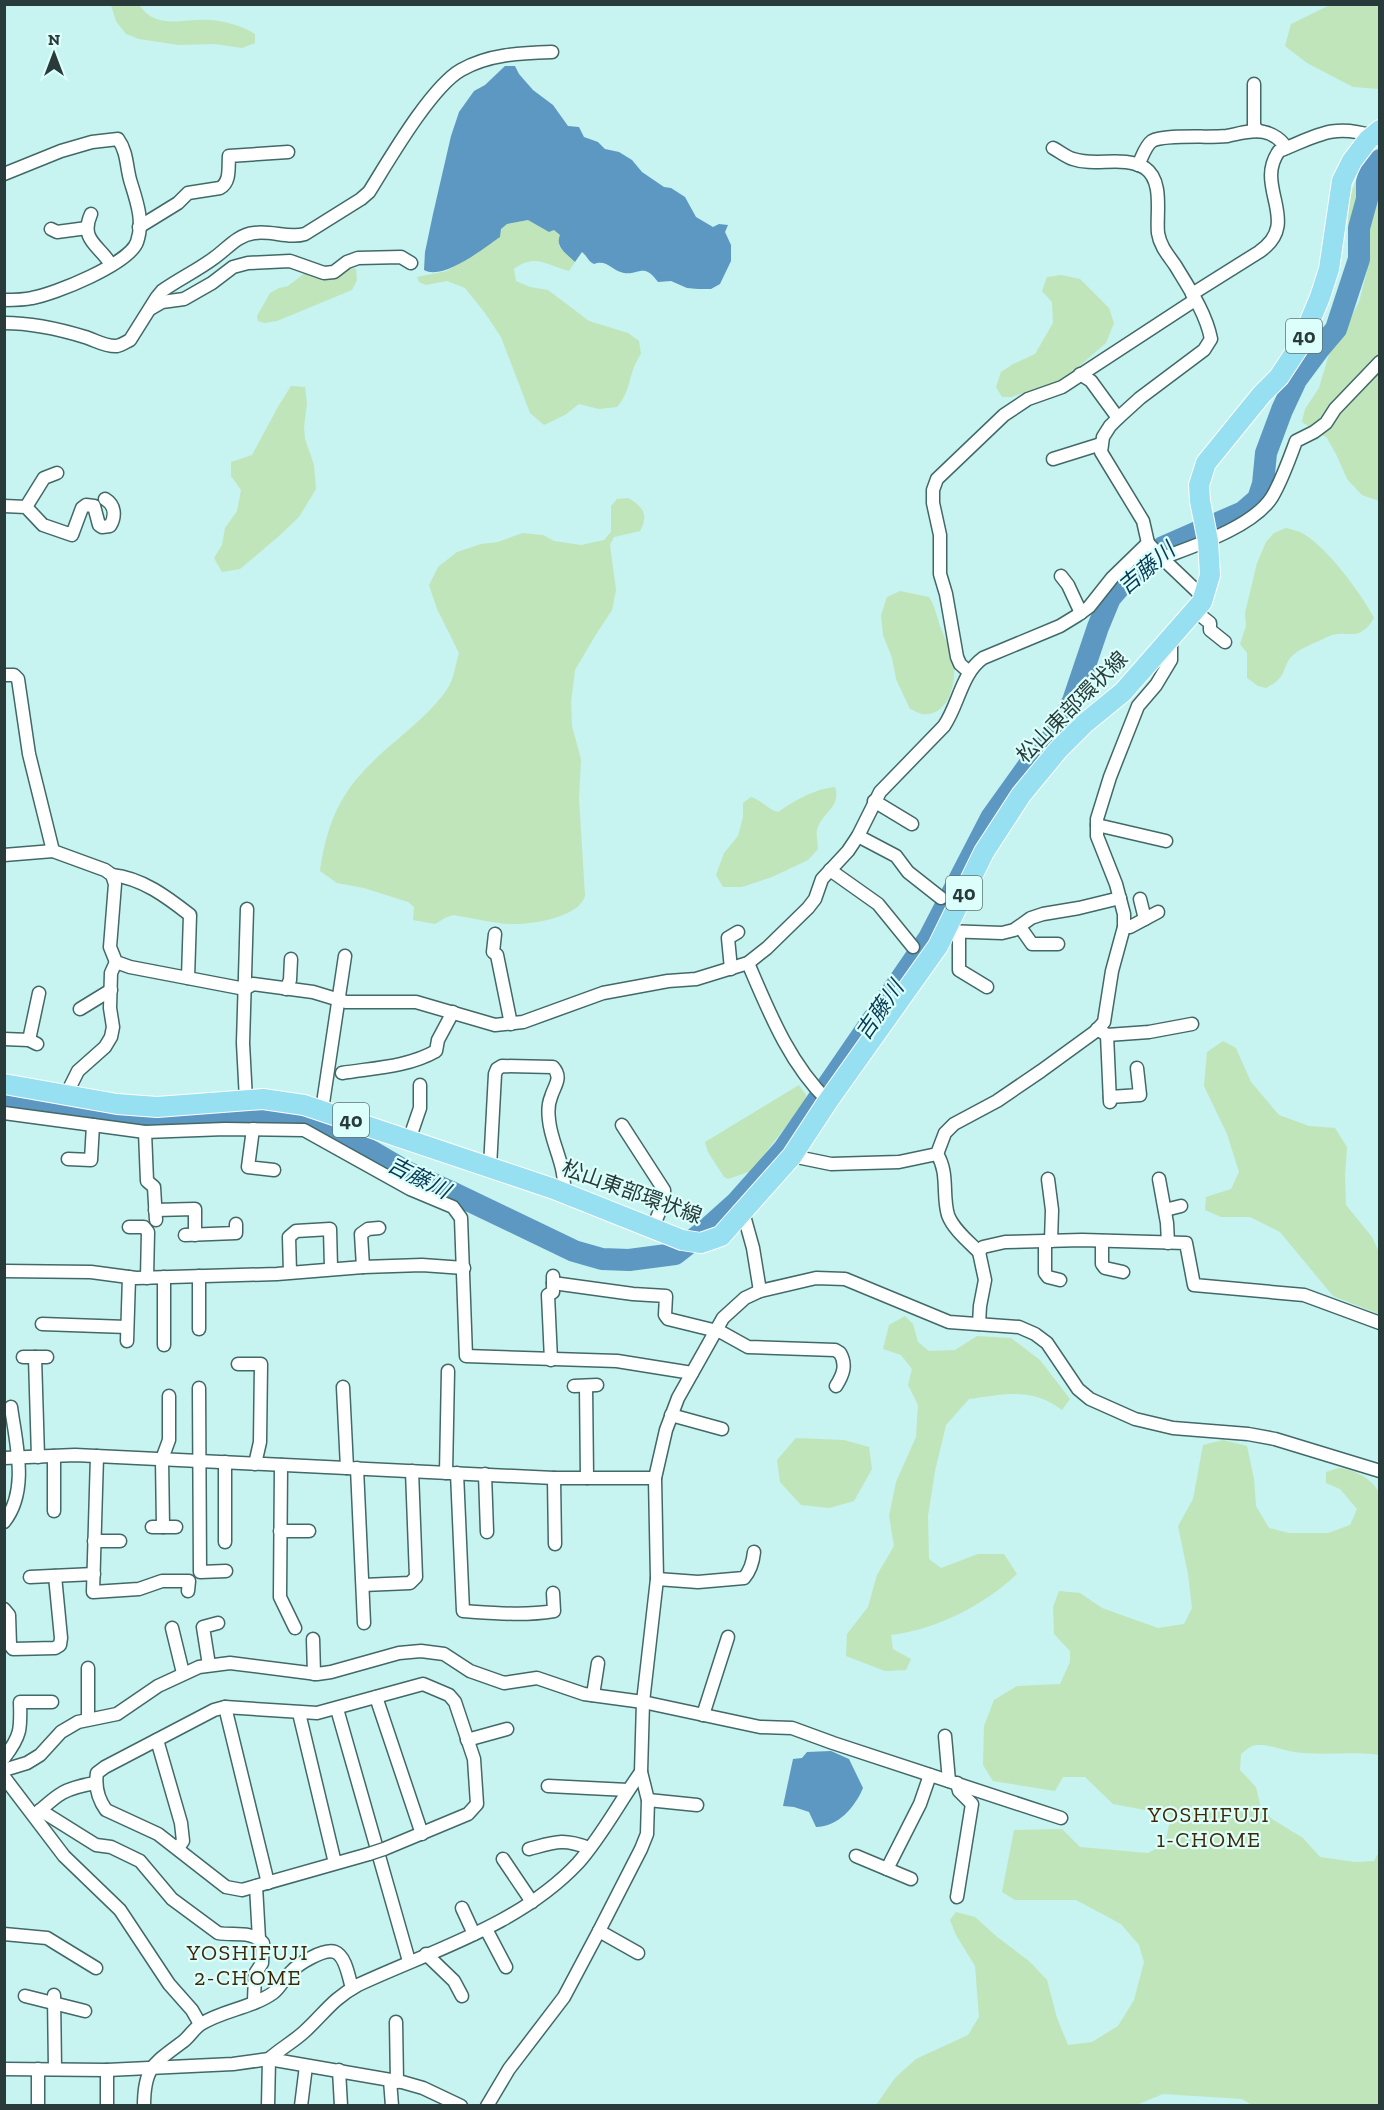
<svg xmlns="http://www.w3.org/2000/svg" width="1384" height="2110" font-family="'Zilla Slab','Noto Sans JP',serif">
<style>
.green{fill:#c0e5ba}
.water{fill:#5c98c1}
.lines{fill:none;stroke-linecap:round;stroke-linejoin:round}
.river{stroke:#5c98c1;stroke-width:22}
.street-casing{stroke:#416967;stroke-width:15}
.primary-casing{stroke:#fff;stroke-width:22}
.street{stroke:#fff;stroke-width:12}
.primary{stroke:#97e0f1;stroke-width:20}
.street-bridge-casing{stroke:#416967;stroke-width:15;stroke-linecap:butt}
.street-bridge{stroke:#fff;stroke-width:12}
.labels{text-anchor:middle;stroke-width:4.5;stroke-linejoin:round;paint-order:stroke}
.shield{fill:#dcfffc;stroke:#5e7574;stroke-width:1.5}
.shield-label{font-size:20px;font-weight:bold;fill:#283a39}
.street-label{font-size:21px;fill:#283a39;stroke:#dcfffc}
.water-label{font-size:22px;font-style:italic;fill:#063956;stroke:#dcfffc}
.neighbourhood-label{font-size:22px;letter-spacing:1.5px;fill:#402605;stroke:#dcfffc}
</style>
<rect width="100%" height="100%" fill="#c7f3f0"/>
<g class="green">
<path d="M111,5H139C157,31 184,18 210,20C225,21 243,26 255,34V43L242,48L215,44L179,45L139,39L126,34L116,21Z"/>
<path d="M1330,5H1379V89L1353,87L1307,63L1285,46L1291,24Z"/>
<path d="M1379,156V501L1362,495L1347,479L1337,456L1327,438L1302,422L1305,409L1319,388L1332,344L1348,323L1359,302L1367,271L1366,252L1350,242C1347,219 1346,192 1362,172C1367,166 1374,161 1379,156Z"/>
<path d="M528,220L549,232L554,230L561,235L559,246L575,262L569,271C546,265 535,253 514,269L516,281L530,287L548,290L589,321L628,333L639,341L641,354C628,372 632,390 617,407L599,409L579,404L565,415L544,425L530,413L501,337L485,313L465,288L447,281L426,285L419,282L417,277L447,271L500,237L501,229L507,224Z"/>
<path d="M347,267L356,269L357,280L352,290L277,321L265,323L258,321L257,316L270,293L279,288L288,286L305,273L319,274Z"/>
<path d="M1061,275L1080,279L1109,308L1114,323L1106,343L1063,380L1011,397H1002L996,387L1001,372L1013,364L1035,354L1053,323L1052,302L1042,291L1047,277Z"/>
<path d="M291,386L305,387L307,403L304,427L305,439L314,465L316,489L299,517L279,536L240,569L222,572L214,558L222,545L225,528L237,511L241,490L231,476V462L252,455L279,405Z"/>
<path d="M628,498C643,506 649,515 640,531L614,537L610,545L616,590L612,610L595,636L575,670L571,702L572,726L581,759L579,799L585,896C579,917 534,924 514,924C495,924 473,918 453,915L445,918L435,924L413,920L414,907L408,902L364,888L337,883L320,871C325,835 335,803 360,775C387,744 425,722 448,688C454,678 456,663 459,653L437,609L429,585L438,567L457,552L481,544L498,542L514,536L523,533L543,535L554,541L581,545L604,540L611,532V506L617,499Z"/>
<path d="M1286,528C1290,529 1295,530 1300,532C1325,544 1361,593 1374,618C1357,646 1347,626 1325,638C1315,643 1300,648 1292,656C1285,662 1285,674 1278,680C1275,683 1270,686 1266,688L1258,686L1247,678V653L1240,644L1246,626L1245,613L1257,563L1266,542L1274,533Z"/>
<path d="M900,591L929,597C936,607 937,620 942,631C945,640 951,648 953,657C958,677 950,718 922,714C918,713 913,710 910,709L896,679L892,658L883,635L881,615L887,597Z"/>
<path d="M835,787C842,807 821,813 817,830C816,835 818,843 818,849L808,860L772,877L742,887H723L716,875L724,853L738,836L743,817V803L751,797C763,801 767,809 778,812C796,800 814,789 835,787Z"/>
<path d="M1223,1041L1236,1048L1251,1082L1279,1115L1309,1126L1335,1128L1347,1147L1345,1176L1346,1205L1372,1237L1379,1252V1314L1333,1296L1280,1232L1250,1217H1221L1205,1210L1206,1197L1231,1189L1239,1172L1227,1134L1204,1086L1207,1052Z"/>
<path d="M799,1085L806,1095L805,1102L751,1171L728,1179L724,1177L708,1152L705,1142Z"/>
<path d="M905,1316L913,1324L918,1342L929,1351L955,1350L977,1336L1011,1338L1040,1360L1070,1399L1062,1410C1032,1387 1004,1394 969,1399L946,1425L935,1471L928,1516L929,1559L941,1568L978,1554H1004L1017,1574C983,1606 937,1629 891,1635L893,1649L911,1659L906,1670L885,1671L846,1656L847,1634L868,1607L877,1575L894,1546L889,1516L896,1482L916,1437L918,1405L908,1385L912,1369L901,1355L883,1349L889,1325Z"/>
<path d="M796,1438L844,1440L869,1447L872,1469L854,1501L829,1508L801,1505L780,1482L777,1460Z"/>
<path d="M1223,1440L1247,1446L1254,1479L1256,1506L1269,1528L1289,1533H1328L1350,1525L1357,1509L1340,1489L1326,1483V1472C1330,1471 1336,1468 1340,1468C1355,1470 1375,1480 1379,1494V1755C1351,1751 1323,1756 1294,1752C1282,1750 1270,1744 1257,1745C1251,1745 1246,1750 1241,1754L1240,1770L1256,1787L1261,1808L1272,1819L1303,1838L1320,1857L1355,1862L1374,1861L1379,1852V2105H1252L1242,2099L1163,2094L1134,2106L876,2105L895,2078L916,2059L968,2035L979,2017L975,1966L956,1935L950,1920L956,1912L975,1917L996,1936L1029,1961L1047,1980L1057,2018L1068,2045L1092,2042L1118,2026L1134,2000L1144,1962L1139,1945L1121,1924L1076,1900H1015L1002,1892L1014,1830L1062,1829L1080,1847L1148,1853L1165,1844L1171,1815L1113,1804L1085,1777H1063L1055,1791L993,1781L983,1765L984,1726L994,1700L1017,1686L1060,1684L1070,1662V1651L1054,1634L1053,1607L1059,1591L1080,1593L1102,1608L1158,1628L1184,1624L1192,1608L1188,1574L1178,1526L1193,1499L1203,1445Z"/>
</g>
<g class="water">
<path d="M505,66H515L519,74L533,90L553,105L568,126L579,127L584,137L598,142L605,149L619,152L632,160L642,172L664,187L671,188L685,197L696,217L713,227L719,224L728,225L725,232L731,245V261L720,284L711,289H698L687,288L671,281L658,282C644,262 639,275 624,273C612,271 607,259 594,264C588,261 587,256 582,252L575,262C566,253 555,247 560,235L554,230L549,232L528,220L507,224L501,229L500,237C484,248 443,281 424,270L425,252L433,214L451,136L459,112L474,91L485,85Z"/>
<path d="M831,1751L849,1759L863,1788C855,1807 838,1827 816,1827L809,1812L794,1807L783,1806L793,1759L802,1758L807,1752Z"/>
</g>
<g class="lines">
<path class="river" d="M4,1099L151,1122L247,1118L293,1117L309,1119L330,1127L407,1172L449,1191L574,1251L602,1259L629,1260L675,1254L707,1229L736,1203L784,1149L929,938L991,818L1031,762L1057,732L1073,701L1098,627L1110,598L1123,583L1163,547L1243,512L1258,499L1263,484L1266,453L1282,410L1296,380L1319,349L1336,329L1359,259V228L1367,199V182L1371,168L1380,160"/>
<defs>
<g id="street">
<path d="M1254,84V126L1258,131"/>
<path d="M1053,148C1059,151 1066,157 1073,159C1095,167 1124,155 1145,168C1164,181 1156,214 1158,233C1160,246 1168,255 1175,265C1189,288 1206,313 1211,339L1204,350L1140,398L1118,418L1110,426L1103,437L1101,452L1143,521L1148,543"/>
<path d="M1138,165C1142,158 1145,146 1152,141C1165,134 1209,138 1227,136C1238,134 1252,129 1264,132C1273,134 1282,140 1286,148"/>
<path d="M4,174L61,151L92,142L118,139C128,153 126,168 131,183C137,202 144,222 137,242C129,264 55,294 32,298C23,300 14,300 4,300"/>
<path d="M91,214C79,241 101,246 111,265"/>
<path d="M139,227L178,203L188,193L220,188C231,182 228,167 229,156L288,152"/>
<path d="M51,229L57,232L87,228"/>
<path d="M1192,294L1259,252C1303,222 1253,187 1279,151C1317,136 1332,123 1373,136"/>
<path d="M150,309L162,302L184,299L212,283L233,267L248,263L290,261L324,273L334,272L347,262L358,258L401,257L411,263"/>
<path d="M4,323C32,323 59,329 85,337C95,340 106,347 117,346C122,345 126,342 130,340L157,297L162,291C179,279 198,270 214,258C227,249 237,235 254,233C271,230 289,239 305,234L361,199L369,192C389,160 431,87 461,70C489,54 521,53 552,52"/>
<path d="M1080,374L1091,381L1118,418"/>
<path d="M1053,459L1101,444"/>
<path d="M4,506L26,507L43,525L72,535L82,508L86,505L94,506L99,525L102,527L110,526C116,516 115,505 105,499"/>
<path d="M26,507L44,478L57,473"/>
<path d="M1162,558L1204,598"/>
<path d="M1061,576L1068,585L1081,613"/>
<path d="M1195,611L1210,623V630L1225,642"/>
<path d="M969,672L960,664L957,657L946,594L940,574V535L933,503V490L937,479L1004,415L1028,399L1062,387L1195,300"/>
<path d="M4,675H14L18,679L29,754L53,851"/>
<path d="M874,801L912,824"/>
<path d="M1097,825L1166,841"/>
<path d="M858,836L896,856L908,872L941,898"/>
<path d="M4,855L53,851L105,870L112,875L115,884L110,947L116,962L130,967L245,989L253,984L313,992L346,1002H416L495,1025L523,1022L603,993L668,981L696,979L748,963L767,948L808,908L815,899L822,879L848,851L858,836L880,792L944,726C959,704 961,674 983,658L1060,626L1078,615L1089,607L1112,578L1148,543L1162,558C1194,546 1253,527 1272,497C1282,480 1289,460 1296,441L1314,432L1326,423L1335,409L1380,362"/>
<path d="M830,870L878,904L913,947"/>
<path d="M112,875C142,878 167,897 190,915L188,978"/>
<path d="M1140,899L1145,919"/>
<path d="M1020,927L1032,944H1058"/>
<path d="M1124,927H1130L1158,912"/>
<path d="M945,931L1002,933L1014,930L1031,918L1043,914L1079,908L1120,898"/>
<path d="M959,932V970L987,987"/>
<path d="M495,934L493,952L497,955L511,1024"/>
<path d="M748,963C769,1012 789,1063 828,1101"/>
<path d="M731,969L728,938L738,932"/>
<path d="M286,989L290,980L291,959"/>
<path d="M80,1009L111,990"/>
<path d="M1097,1029L1107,1035L1149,1032L1192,1024"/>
<path d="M1107,1035L1110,1102"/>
<path d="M4,1039L29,1040L37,1044"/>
<path d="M29,1040L39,993"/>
<path d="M342,1073C373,1068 408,1067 436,1051L438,1040L453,1012"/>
<path d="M66,1095L78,1071L105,1047L111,1037L113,1027L110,1008L111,973L116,962"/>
<path d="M1110,1097L1140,1095L1137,1068"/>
<path d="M246,1100L243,1043L247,909"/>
<path d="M322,1110L345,956"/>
<path d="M4,1113L145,1132L225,1129L304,1130L410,1189L453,1207L461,1218L466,1356L617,1361L692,1373"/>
<path d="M622,1125L664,1190V1201L653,1227"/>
<path d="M253,1129L248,1167L274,1170"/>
<path d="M145,1132L147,1181L154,1187L156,1220"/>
<path d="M409,1140L420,1108V1085"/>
<path d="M937,1154C949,1173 942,1195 948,1215C953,1229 969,1242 979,1252"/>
<path d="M792,1156L831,1164L899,1162L937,1154L945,1133L954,1124L997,1101L1041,1071L1096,1031L1104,1022L1112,971L1124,927V914L1116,884L1097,836V819L1110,777L1138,706L1156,685L1171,660V639"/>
<path d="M68,1159L91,1160L93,1125"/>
<path d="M490,1167L495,1074L497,1069L502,1066L553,1067C563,1078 554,1086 551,1097C548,1104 548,1112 549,1120C551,1144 568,1169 563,1193"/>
<path d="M1048,1179L1052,1210L1051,1241"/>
<path d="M1159,1179L1167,1223L1168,1243"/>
<path d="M155,1210L195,1209V1235"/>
<path d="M1165,1210L1181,1206"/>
<path d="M743,1212L753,1248L760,1291"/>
<path d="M129,1227H144L148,1232L147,1278"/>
<path d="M185,1235L236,1233V1224"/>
<path d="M1045,1241V1273L1048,1277L1060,1280"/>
<path d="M1102,1241V1264L1105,1268L1123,1272"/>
<path d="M363,1267L361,1234L368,1229L379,1228"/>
<path d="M4,1271L91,1272L136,1278L277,1274L363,1267L422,1265L464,1268"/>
<path d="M290,1272L289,1237L296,1231L330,1229L331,1268"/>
<path d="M164,1277V1345"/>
<path d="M553,1283L633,1294L666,1296L665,1315L668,1319L721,1332L748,1347L835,1350L840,1353C847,1365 843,1375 836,1386"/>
<path d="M42,1324L127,1327"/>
<path d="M979,1324L980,1306L985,1280L979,1252L983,1247L1005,1242L1082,1240L1186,1243L1194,1285L1304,1295L1380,1323"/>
<path d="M199,1329V1276"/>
<path d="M127,1341L129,1277"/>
<path d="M23,1357H47"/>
<path d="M35,1357L38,1457"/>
<path d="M551,1360L548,1295L553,1292V1276"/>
<path d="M238,1364H261L260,1442L255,1464"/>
<path d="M574,1386L597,1385"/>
<path d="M586,1386L587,1478"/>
<path d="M343,1387L347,1468"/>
<path d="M199,1388L200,1572L226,1571"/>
<path d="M671,1415L722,1429"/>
<path d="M97,1456L93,1592L139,1589L162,1581H189L188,1591"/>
<path d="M4,1458L75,1455L554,1478H655"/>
<path d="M281,1465L280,1597L295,1628"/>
<path d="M357,1468L364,1623"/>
<path d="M446,1473L448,1371"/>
<path d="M457,1473L463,1611C493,1613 524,1616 554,1611L553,1593"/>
<path d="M485,1474L487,1532"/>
<path d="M554,1478L555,1544"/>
<path d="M54,1511V1456"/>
<path d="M4,1522C29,1491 16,1444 11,1407"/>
<path d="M152,1527H176"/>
<path d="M163,1527L162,1459L169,1440V1396"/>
<path d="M280,1531H309"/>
<path d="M94,1541H120"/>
<path d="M225,1542V1462"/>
<path d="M30,1577L94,1574"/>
<path d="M657,1579L698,1582L744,1578C751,1570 753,1562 754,1552"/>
<path d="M363,1585L410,1583L416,1577L412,1471"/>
<path d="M4,1609L9,1615L10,1645L13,1649L55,1648L60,1645L61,1638L55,1576"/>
<path d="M172,1628L183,1673"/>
<path d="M313,1639L314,1674"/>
<path d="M209,1665L203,1627L218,1623"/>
<path d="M88,1668V1718"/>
<path d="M593,1695L598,1663"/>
<path d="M376,1697L422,1834"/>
<path d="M225,1707L268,1883"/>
<path d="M337,1709L409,1961"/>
<path d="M299,1713L335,1863"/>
<path d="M703,1715L728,1637"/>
<path d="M945,1736L949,1781"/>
<path d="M157,1740L181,1823L183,1841L178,1848"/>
<path d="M467,1740L507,1729"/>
<path d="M4,1758C21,1736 21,1729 20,1702H52"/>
<path d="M4,1770L27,1763L40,1755L61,1732L78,1722L117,1714L158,1686L199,1667L230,1663L317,1674L331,1672L399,1653L421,1651L444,1654L470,1671L504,1683L537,1678L584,1694L643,1702L760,1727L792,1728L833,1743L1061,1818"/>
<path d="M4,1777L64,1856L120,1910L169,1984L192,2010L200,2024"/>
<path d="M957,1783L959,1791L972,1804L957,1897"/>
<path d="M548,1786L628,1790"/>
<path d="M648,1800L697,1805"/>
<path d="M40,1810L96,1845L111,1847L140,1861L172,1899L218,1933C233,1936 251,1930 263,1943L262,1963L255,1974L254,2001"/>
<path d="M35,1815C58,1794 64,1788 96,1783"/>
<path d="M529,1849C555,1842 563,1838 589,1848"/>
<path d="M369,1854L242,1890L226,1887L158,1834L106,1810C98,1799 95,1786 97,1773L105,1767L214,1710L225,1707L317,1713L423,1684L449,1695L455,1702L474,1759L477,1804L468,1814L384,1849"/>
<path d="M856,1856L911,1879"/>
<path d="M503,1859L532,1902"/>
<path d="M887,1869L920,1804L930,1775"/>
<path d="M256,1886L259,1939"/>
<path d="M462,1908L474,1934"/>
<path d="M486,1929L506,1967"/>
<path d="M599,1931L638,1953"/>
<path d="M4,1934L47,1938L96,1968"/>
<path d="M426,1954L454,1981L462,1996"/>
<path d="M54,1995L55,2069"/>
<path d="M25,1996L85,2011"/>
<path d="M396,2022L397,2082"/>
<path d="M4,2069L107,2070L233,2064L269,2059L402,2082L423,2088L461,2106"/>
<path d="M339,2070L341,2106"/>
<path d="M390,2080L392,2106"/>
<path d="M38,2106V2069"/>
<path d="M107,2106V2070"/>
<path d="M144,2106C144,2068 153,2064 181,2043C189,2038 193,2029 201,2024C223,2010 252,2008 273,1993C280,1988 284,1978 291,1972C298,1964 324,1948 335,1952C346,1956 349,1979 352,1988"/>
<path d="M268,2106L269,2059C280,2049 293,2042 304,2032C325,2013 331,2000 358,1985C433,1950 520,1925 578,1863C602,1836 620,1801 641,1772"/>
<path d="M301,2106L306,2066"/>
<path d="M487,2106L509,2069L564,1997L599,1931L641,1849L647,1834L648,1800L641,1772L643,1702L657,1579L655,1478L666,1430L678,1398L723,1318L745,1298L760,1291L816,1278L845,1279L949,1322L1019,1327L1035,1334L1047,1343L1078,1389L1090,1399L1135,1419L1173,1428L1248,1434L1275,1439L1380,1471"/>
</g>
<path id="primary" d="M4,1084L117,1104L157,1107L263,1099L304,1105L554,1189L682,1240L701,1243L721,1236L792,1156L828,1101L938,946L984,852L1021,795L1058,750L1085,723L1123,692L1202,602L1210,575L1208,541L1200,501L1199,485L1206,463L1262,394L1279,377L1300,345L1320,297L1329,269L1342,181L1352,161L1368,140L1380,130"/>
</defs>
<use href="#street" class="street-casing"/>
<use href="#primary" class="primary-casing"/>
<use href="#street" class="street"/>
<use href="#primary" class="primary"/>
<defs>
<path id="street-bridge" d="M369,1854L384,1849"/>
</defs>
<use href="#street-bridge" class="street-bridge-casing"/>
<use href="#street-bridge" class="street-bridge"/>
</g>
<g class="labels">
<g class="shield">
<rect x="1286" y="319" width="36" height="34" rx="4.5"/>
<rect x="946" y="876" width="36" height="34" rx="4.5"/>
<rect x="333" y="1103" width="36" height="34" rx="4.5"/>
</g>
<g class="shield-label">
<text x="1304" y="343">40</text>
<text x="964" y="900">40</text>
<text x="351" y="1127">40</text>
</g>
<g class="street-label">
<text transform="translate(1072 707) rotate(-45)" y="7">松山東部環状線</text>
<text transform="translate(632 1192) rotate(20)" y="7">松山東部環状線</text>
</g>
<g class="water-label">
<text transform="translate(1146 568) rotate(-40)" y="8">吉藤川</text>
<text transform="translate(879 1010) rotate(-55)" y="8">吉藤川</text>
<text transform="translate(419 1177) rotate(27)" y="8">吉藤川</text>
</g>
<g class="neighbourhood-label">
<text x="1209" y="1822">YOSHIFUJI<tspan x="1209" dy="25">1-CHOME</tspan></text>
<text x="248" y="1960">YOSHIFUJI<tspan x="248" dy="25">2-CHOME</tspan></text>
</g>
</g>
<rect width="1384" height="2110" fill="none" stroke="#283a39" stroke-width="12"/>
<g transform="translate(54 54)" stroke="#dcfffc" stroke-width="4.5" paint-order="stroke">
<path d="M0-4.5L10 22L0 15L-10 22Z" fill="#283a39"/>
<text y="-9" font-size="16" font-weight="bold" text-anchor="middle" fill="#283a39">N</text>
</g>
</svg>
